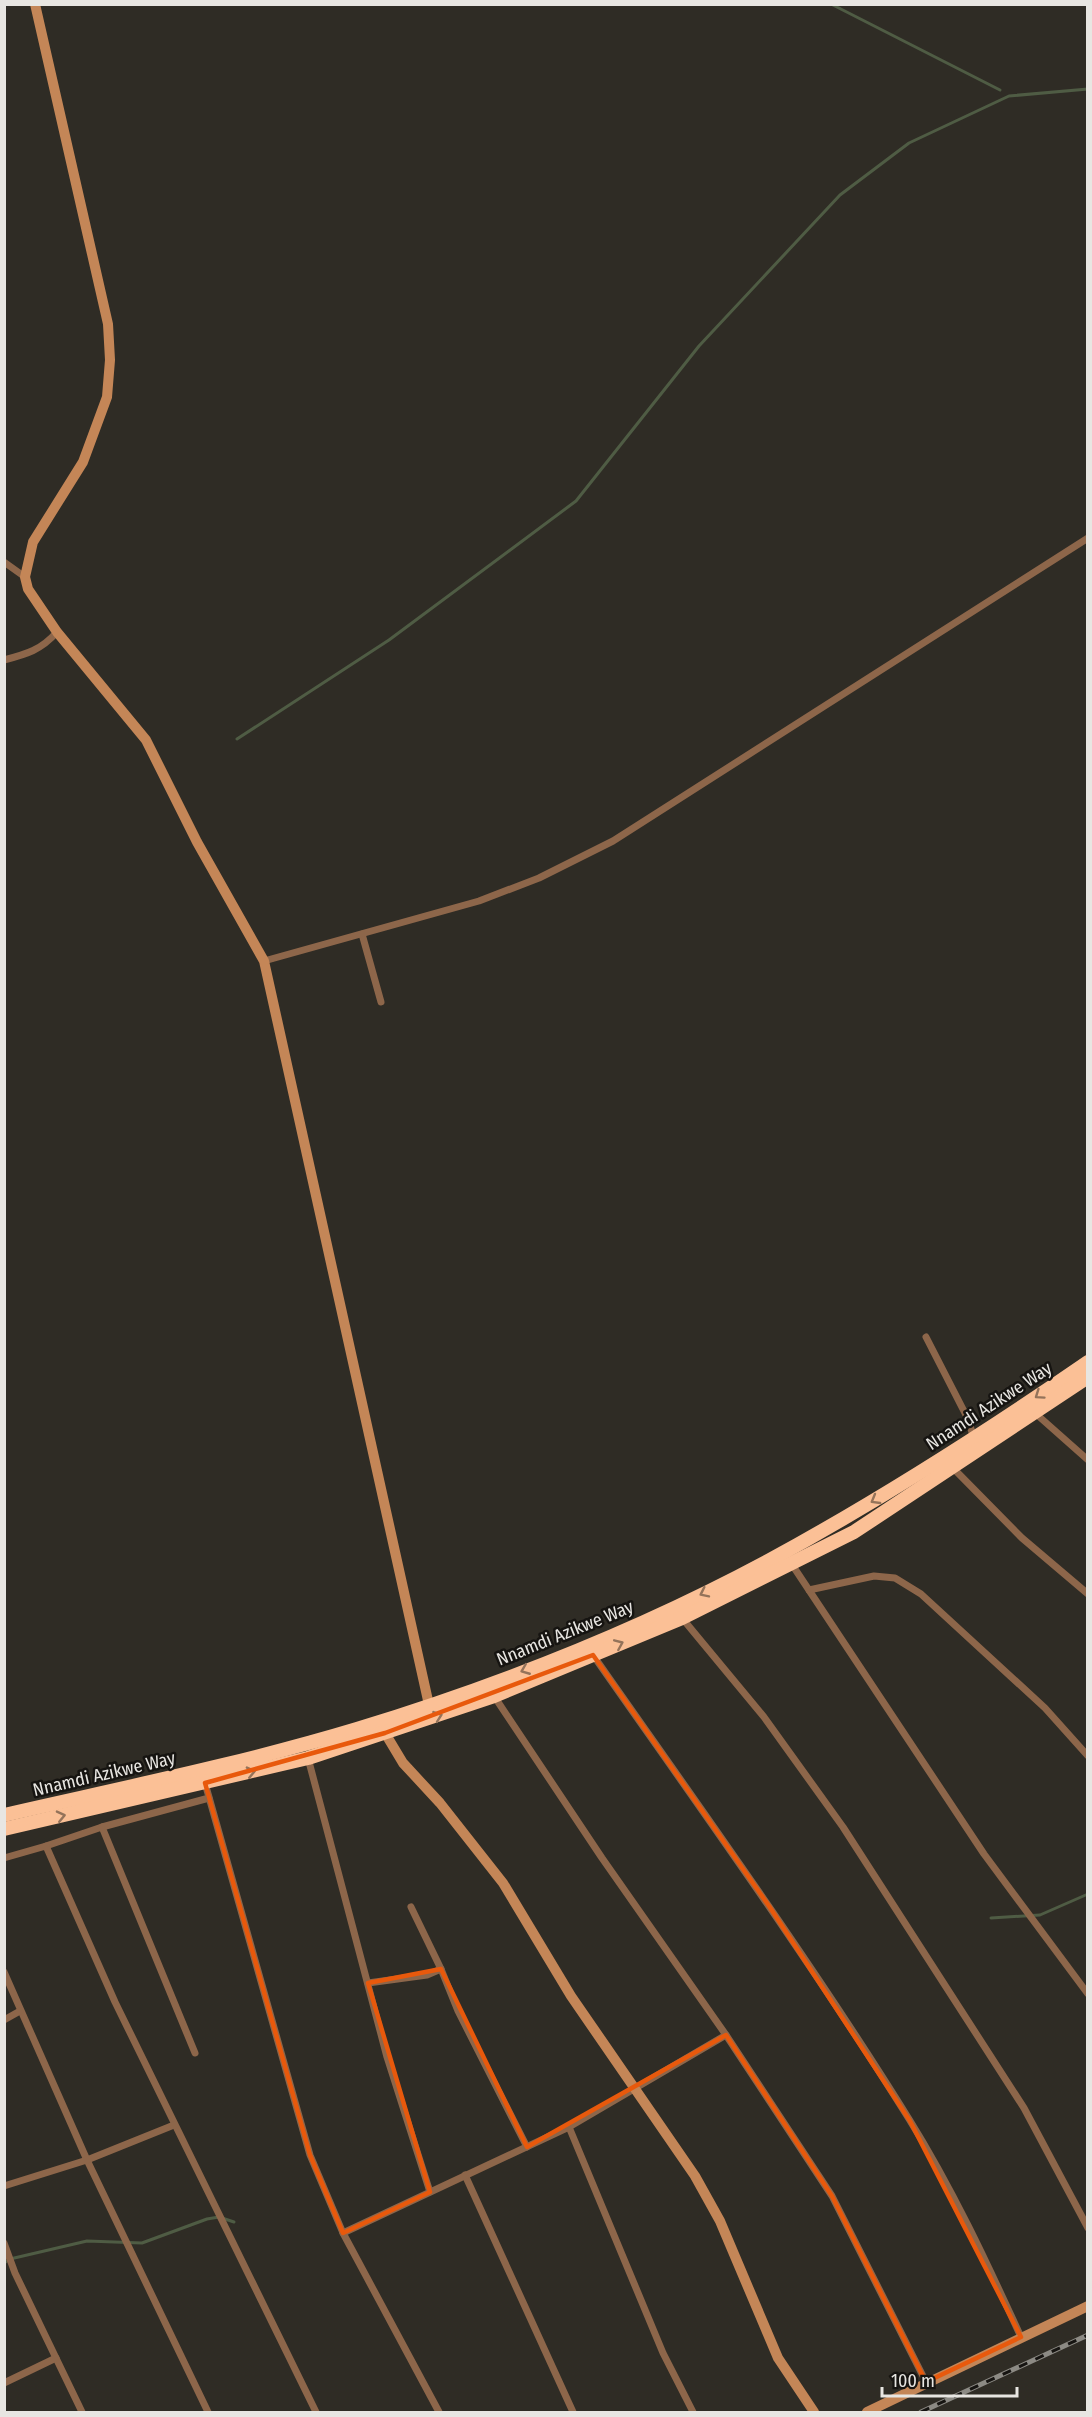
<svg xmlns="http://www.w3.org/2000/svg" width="1092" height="2417" font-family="'Fira Sans Condensed',sans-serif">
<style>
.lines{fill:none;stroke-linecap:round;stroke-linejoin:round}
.stream{stroke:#4f5c44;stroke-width:3}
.street{stroke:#8d664a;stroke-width:7}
.secondary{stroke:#c48657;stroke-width:10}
.highway{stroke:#fbc096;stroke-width:14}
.rail-casing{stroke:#8c8a84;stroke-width:5}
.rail{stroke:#161411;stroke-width:3;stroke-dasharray:9;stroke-linecap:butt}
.oneway{stroke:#94735a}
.marked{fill:none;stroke:#e8590c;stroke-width:4.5;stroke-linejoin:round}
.labels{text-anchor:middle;stroke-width:5;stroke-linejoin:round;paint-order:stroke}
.street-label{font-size:18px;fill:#e8e6e2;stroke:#161411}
</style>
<rect width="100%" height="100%" fill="#2f2c25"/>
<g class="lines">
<g class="stream">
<path d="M831,4L1000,90"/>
<path d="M237,739L389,640L576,501L699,346L840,195L909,143L1009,96L1088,89"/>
<path d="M991,1918L1040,1915L1088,1894"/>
<path d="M4,2263L10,2259L87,2241L142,2243L207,2219L219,2217L234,2222"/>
</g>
<g class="street">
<path d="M4,562L25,577"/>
<path d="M4,660C27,654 41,650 57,632"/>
<path d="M362,934L381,1002"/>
<path d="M264,961L479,901L539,878L613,841L1088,538"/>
<path d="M926,1337L968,1419L974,1439"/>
<path d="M1035,1413L1088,1460"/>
<path d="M953,1468L1022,1538L1088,1594"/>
<path d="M791,1563L984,1854L1088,1994"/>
<path d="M809,1590L874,1576L895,1578L921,1594L1045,1708L1088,1756"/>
<path d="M682,1618L764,1717L843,1827L1024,2108L1088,2228"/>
<path d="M593,1655C700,1808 810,1960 909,2119C952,2188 987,2263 1021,2337"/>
<path d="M494,1696L602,1858L726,2035L832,2196L926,2382"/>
<path d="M308,1758L387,2057L430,2192"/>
<path d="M205,1783L310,2155L343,2233L439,2412"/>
<path d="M102,1827L195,2053"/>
<path d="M46,1846L102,1827L209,1798"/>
<path d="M4,1858L46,1846L115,2002L316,2412"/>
<path d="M411,1907L441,1969"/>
<path d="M4,1972L87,2160L208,2412"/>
<path d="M368,1983L427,1975L441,1969L458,2011L527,2147"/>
<path d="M4,2020L20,2011"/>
<path d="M569,2127L663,2353L693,2412"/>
<path d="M465,2175L573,2412"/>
<path d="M4,2186L87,2160L174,2125"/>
<path d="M343,2233L569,2127L726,2035"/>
<path d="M4,2243L15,2273L82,2412"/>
<path d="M4,2383L56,2358"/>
</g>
<g class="secondary">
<path d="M35,4L108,324L110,360L107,397L83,462L33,542L25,577L28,589L57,632L146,740L197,842L264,961L429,1705"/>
<path d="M385,1733L403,1763L440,1803L503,1883L571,1996L695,2176L720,2221L778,2358L814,2412"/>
<path d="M867,2412L1088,2306"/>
</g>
<g class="highway">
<path d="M4,1815C122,1788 241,1764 357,1729C498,1686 640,1630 770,1560C880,1500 985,1433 1088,1362"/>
<path d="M4,1829L308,1758L494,1696L682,1618L854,1532L1088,1377"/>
</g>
<defs>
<path id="rail" d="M921,2412L1088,2335"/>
</defs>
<use href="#rail" class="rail-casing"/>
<use href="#rail" class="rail"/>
</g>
<defs><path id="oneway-chevron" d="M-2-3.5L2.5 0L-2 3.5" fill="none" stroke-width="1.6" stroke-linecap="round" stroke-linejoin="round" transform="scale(1.5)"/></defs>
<g class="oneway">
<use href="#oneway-chevron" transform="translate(1039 1395) rotate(145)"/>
<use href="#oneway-chevron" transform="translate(875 1500) rotate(150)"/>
<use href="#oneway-chevron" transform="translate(704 1593) rotate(154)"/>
<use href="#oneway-chevron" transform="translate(619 1644) rotate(-23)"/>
<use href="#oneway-chevron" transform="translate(525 1670) rotate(158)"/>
<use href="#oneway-chevron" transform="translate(438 1716) rotate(-20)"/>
<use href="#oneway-chevron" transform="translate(251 1772) rotate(-13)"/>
<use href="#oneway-chevron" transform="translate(61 1816) rotate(-13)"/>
</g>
<path class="marked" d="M593,1655L769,1906L910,2121L1021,2337L926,2382L832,2196L726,2035L527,2147L441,1969L368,1983L430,2192L343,2233L310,2155L205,1783L385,1733Z"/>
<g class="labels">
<g class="street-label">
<text transform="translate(989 1406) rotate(-33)" y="6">Nnamdi Azikwe Way</text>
<text transform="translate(565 1633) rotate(-22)" y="6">Nnamdi Azikwe Way</text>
<text transform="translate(104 1774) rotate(-13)" y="6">Nnamdi Azikwe Way</text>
</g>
</g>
<rect width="1092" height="2417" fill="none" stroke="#e8e6e2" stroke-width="12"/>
<path d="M882 2387v9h135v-9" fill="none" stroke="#e8e6e2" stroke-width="3"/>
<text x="891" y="2387" font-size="18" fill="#e8e6e2" stroke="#161411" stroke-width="4.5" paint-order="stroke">100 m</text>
</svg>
